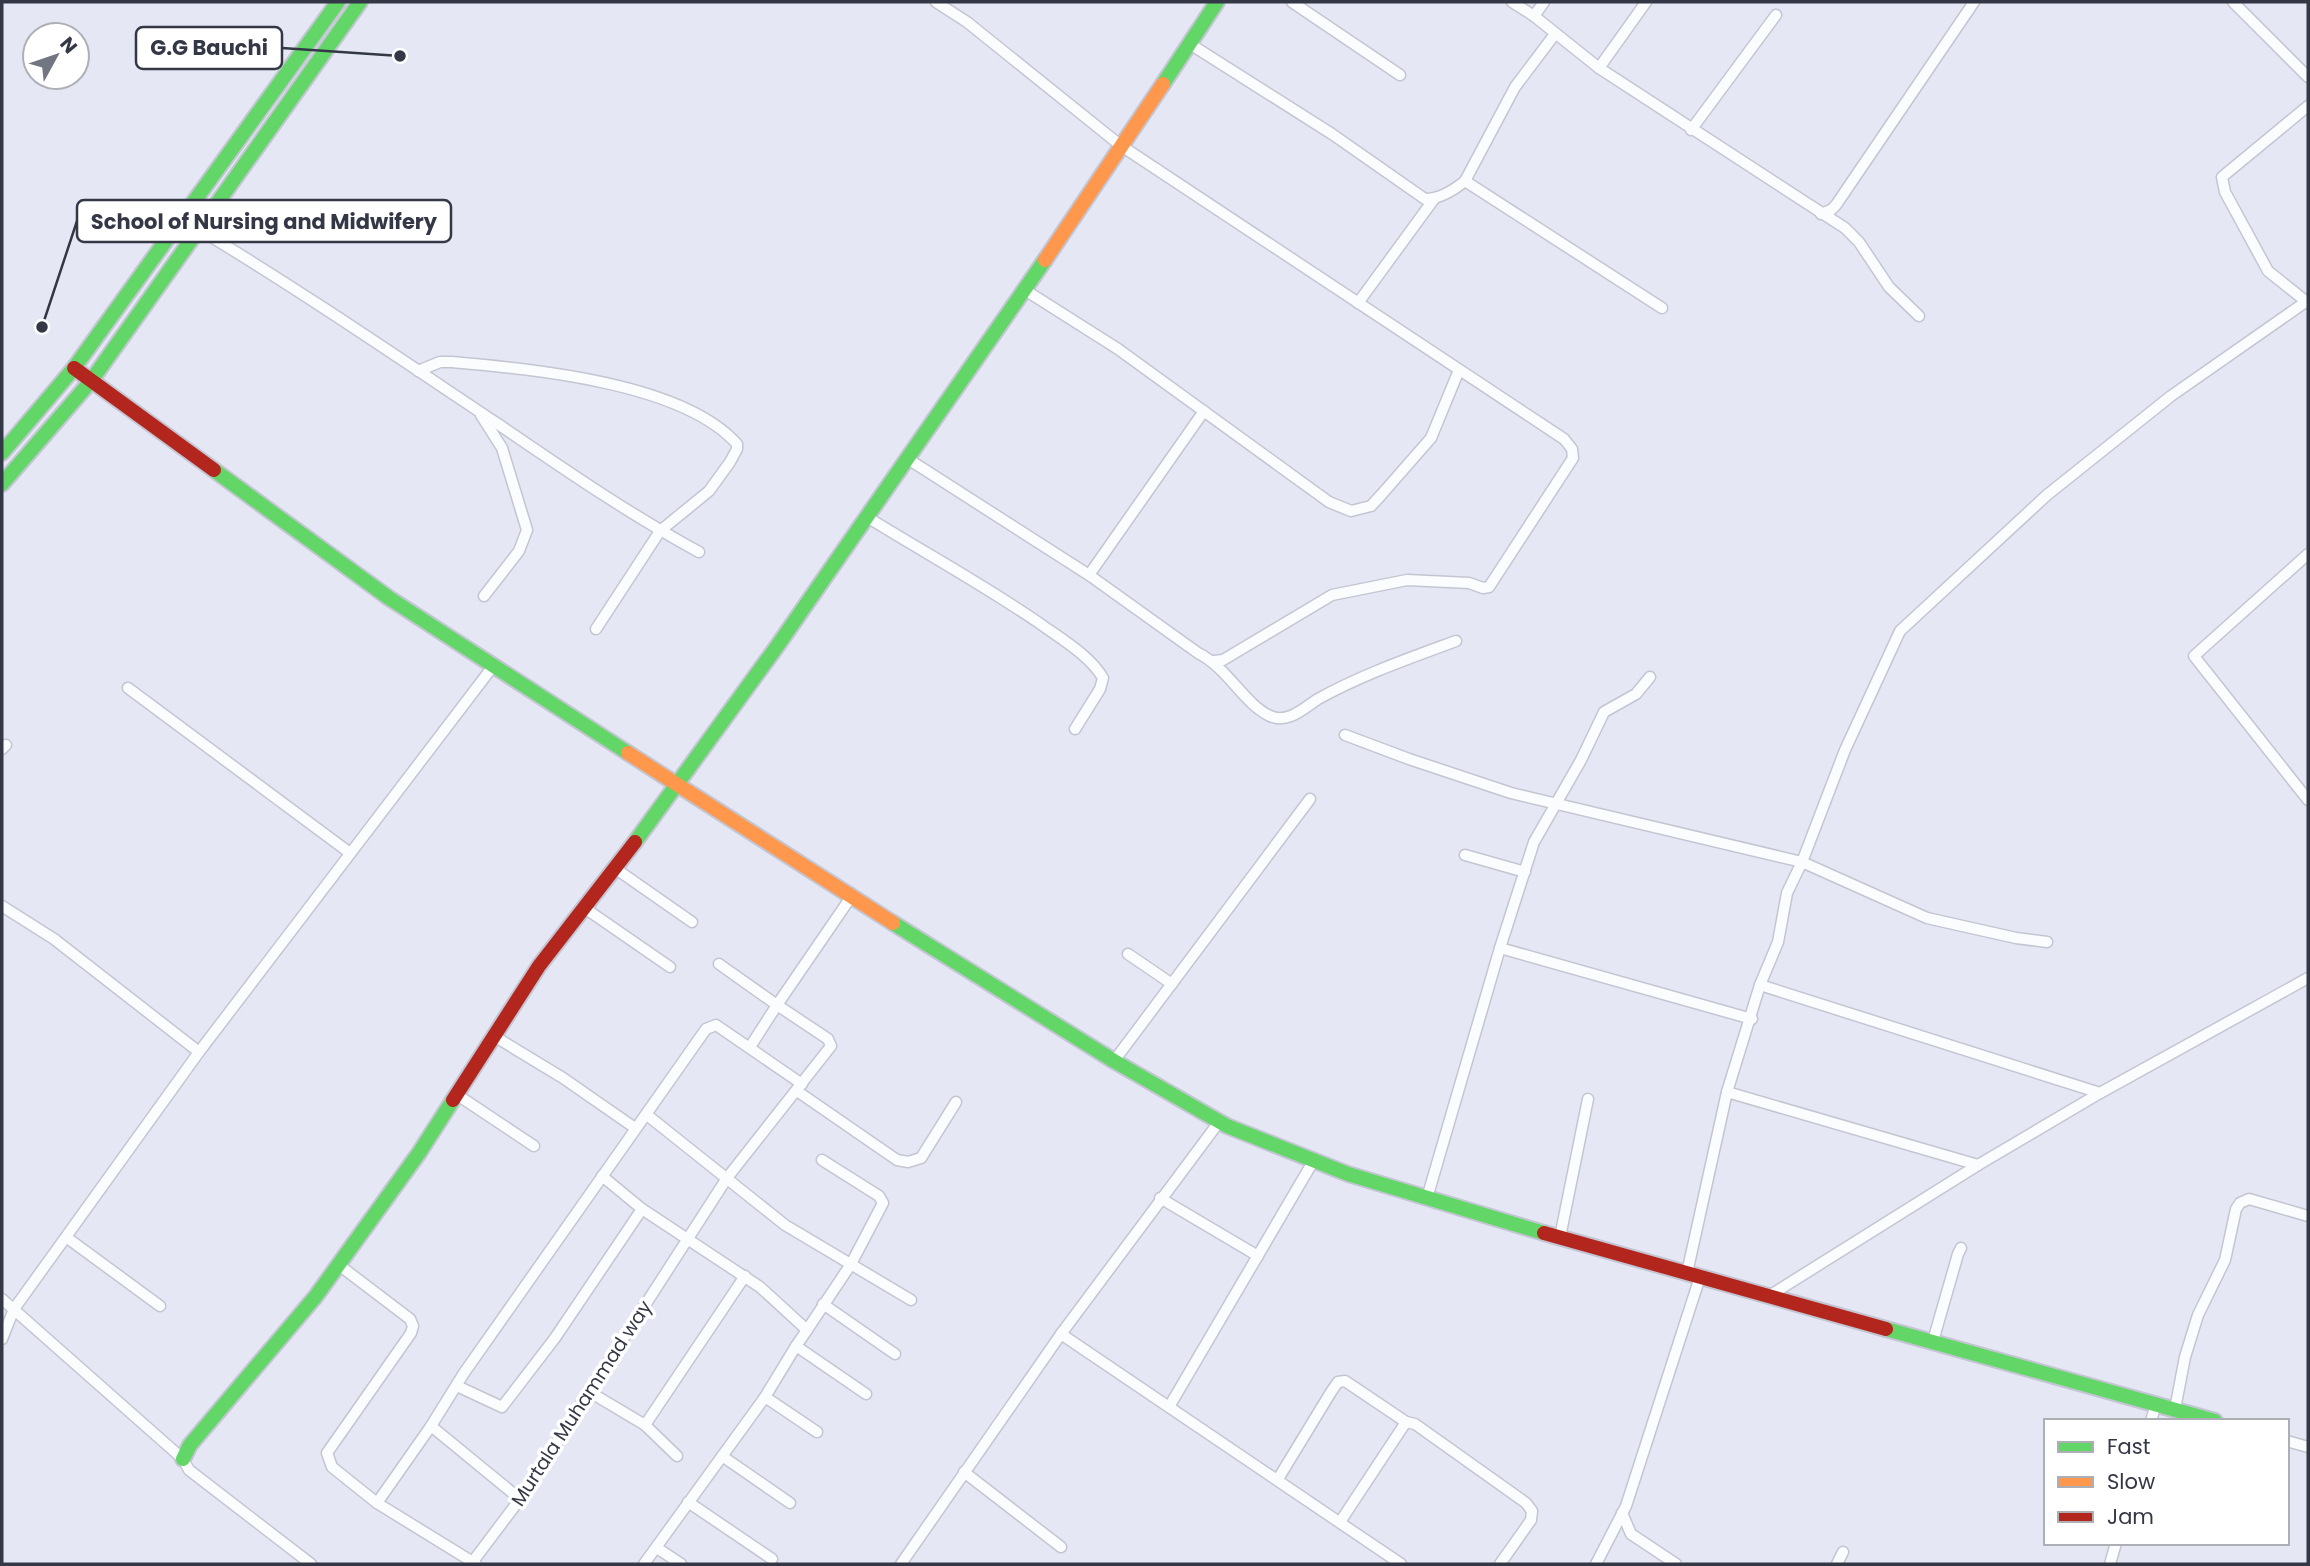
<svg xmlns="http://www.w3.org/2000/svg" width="2310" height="1566" font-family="Poppins,sans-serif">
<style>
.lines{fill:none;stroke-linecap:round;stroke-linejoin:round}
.street-casing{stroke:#c3c6d2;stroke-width:13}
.fast-casing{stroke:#c3c6d2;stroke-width:18}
.slow-casing{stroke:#c3c6d2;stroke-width:18}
.jam-casing{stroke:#c3c6d2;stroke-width:18}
.street{stroke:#fbfcfd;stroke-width:10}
.fast{stroke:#63d668;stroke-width:14}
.slow{stroke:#ff974d;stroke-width:14}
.jam{stroke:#b3261e;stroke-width:14}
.labels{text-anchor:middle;stroke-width:7;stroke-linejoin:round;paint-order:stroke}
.street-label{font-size:19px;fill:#343745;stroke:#fff}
.leader{fill:none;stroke:#343745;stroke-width:2.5}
.callout-dot{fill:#343745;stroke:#fff;stroke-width:2.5}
.callout{fill:#fff;stroke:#343745;stroke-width:2.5}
.callout-label{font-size:21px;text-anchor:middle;font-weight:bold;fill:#343745}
</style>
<rect width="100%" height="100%" fill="#e5e8f4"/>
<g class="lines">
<defs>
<g id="street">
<path d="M936,2L967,22L1120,145L1564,439L1572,449L1573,458L1489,587L1483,588L1469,583L1407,580L1332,595L1223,660L1214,661"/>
<path d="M1292,2L1400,75"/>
<path d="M1512,2L1534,16L1599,68L1845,228L1859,242L1889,287L1919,316"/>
<path d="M2233,2L2308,77"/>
<path d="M1534,16L1544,2"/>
<path d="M1190,44L1332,134L1425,199C1440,199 1454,190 1465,181L1515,87L1555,34"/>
<path d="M1599,68L1646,2"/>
<path d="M2308,106L2222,177L2225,192L2268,271L2308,303"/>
<path d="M1691,130L1776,15"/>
<path d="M1465,181L1662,308"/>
<path d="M1821,214L1831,210L1836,205L1974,2"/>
<path d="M200,230C301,291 399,358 498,424C564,469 629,514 699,552"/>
<path d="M1025,290L1118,349L1329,502L1351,511L1371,506L1382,494L1431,438L1459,370"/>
<path d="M1358,303L1434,199"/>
<path d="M418,371L440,362H452C530,369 682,382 737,444V449L730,462L709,491L660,531L596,629"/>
<path d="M481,415L502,448L527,530L519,551L484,596"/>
<path d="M908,459L1089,575L1198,653C1228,668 1244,704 1270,716C1288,724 1304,708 1318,699C1361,675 1410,658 1456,641"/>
<path d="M867,517C925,553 986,586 1042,625C1063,640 1090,656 1103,678L1100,689L1075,729"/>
<path d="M2308,554L2194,656L2308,800"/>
<path d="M1089,575L1204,411"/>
<path d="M128,688L350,853"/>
<path d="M1345,735L1409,759L1511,793L1802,862L1927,918L2016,938L2047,942"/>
<path d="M2,749L6,745"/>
<path d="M1465,855L1525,872"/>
<path d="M616,869L692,922"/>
<path d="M2,906L54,939L199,1052"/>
<path d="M586,909L670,967"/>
<path d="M1500,948L1752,1019"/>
<path d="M1128,954L1172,984"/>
<path d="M719,964L777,1005L750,1047"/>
<path d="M1760,985L2100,1093"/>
<path d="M494,1036L563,1078L635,1128"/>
<path d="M1114,1061L1310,799"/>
<path d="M797,1091L897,1160L908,1162L921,1158L956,1102"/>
<path d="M1727,1092L1978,1165"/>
<path d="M456,1094L534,1146"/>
<path d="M647,1115L785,1225L911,1300"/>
<path d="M602,1176L642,1209L760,1287L807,1330L796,1346L866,1394"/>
<path d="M1160,1198L1258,1256"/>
<path d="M1427,1198L1500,948L1534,842L1581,760L1604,712L1636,694L1650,677"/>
<path d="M66,1237L160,1306"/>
<path d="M1560,1237L1588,1099"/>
<path d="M339,1265L410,1319L413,1326L411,1333L327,1453L332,1467L377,1503L476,1564"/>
<path d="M1687,1273L1727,1092L1760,985L1778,942L1787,893L1802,862L1845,750L1900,631L2047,495L2171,396L2307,301"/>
<path d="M1769,1296L1978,1165L2100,1093L2308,978"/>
<path d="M2,1299L183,1459L189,1470L311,1564"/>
<path d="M823,1304L895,1354"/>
<path d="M807,1330L851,1264L883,1203L879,1196L822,1160"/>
<path d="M1061,1334L1401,1564"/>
<path d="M2,1339L14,1309L199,1052L494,665"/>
<path d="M1933,1341L1958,1254L1961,1248"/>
<path d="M457,1386L502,1407L555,1338L642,1209"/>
<path d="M588,1391L645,1425L745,1276"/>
<path d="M765,1397L817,1432"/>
<path d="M1169,1407L1314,1160"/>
<path d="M2175,1409L2185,1357L2198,1315L2225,1260L2236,1209L2240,1203L2249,1199L2308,1216"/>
<path d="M2151,1421L2156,1404"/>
<path d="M645,1425L677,1456"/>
<path d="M2287,1441L2308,1447"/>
<path d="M722,1456L790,1503"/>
<path d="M964,1472L1061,1547"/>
<path d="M1278,1479L1331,1392L1338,1382L1345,1381L1406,1422L1415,1424L1526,1503L1532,1511L1531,1520L1500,1564"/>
<path d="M520,1499L431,1426L464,1373L706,1029L716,1025L802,1084"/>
<path d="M688,1502L772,1559"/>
<path d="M377,1503L431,1426"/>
<path d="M1622,1513L1631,1534L1676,1564"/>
<path d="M1340,1522L1406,1422"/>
<path d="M657,1548L681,1564"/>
<path d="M471,1564L520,1499L727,1178L831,1046L828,1039L777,1005L851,897"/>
<path d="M644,1564L765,1397L796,1346"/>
<path d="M901,1564L1061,1334L1219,1122"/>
<path d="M1596,1564L1626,1506L1700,1277"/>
<path d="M1837,1564L1843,1552"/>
<path d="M2110,1564L2116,1543"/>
</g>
<g id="fast">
<path d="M1163,84L1217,2"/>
<path d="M2,453L74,368L338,2"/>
<path d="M214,470L389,598L628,753"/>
<path d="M2,484L91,381L360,2"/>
<path d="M635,842L778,645L1045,260"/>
<path d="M893,923L1114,1061L1227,1126L1348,1174L1544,1233"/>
<path d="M1886,1329L2215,1421"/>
<path d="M183,1459L190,1445L316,1296L419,1153L453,1100"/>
</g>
<g id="slow">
<path d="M1045,260L1163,84"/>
<path d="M628,753L893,923"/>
</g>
<g id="jam">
<path d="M74,368L214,470"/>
<path d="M453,1100L539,966L635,842"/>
<path d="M1544,1233L1886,1329"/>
</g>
</defs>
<use href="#street" class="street-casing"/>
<use href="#fast" class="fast-casing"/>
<use href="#slow" class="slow-casing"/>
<use href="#jam" class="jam-casing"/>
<use href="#street" class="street"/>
<use href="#fast" class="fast"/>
<use href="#slow" class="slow"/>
<use href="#jam" class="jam"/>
</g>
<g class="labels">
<g class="street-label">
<text transform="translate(581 1403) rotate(-57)" y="7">Murtala Muhammad way</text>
</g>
</g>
<path class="leader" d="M400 56L282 48M42 327L77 221"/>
<g class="callout-dot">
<circle cx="400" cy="56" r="7"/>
<circle cx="42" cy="327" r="7"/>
</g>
<g class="callout">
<rect x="136" y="27" width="146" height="42" rx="7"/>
<rect x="77" y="200" width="374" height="42" rx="7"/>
</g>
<g class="callout-label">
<text x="209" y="55">G.G Bauchi</text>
<text x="264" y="229">School of Nursing and Midwifery</text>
</g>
<rect width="2310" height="1566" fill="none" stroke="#343745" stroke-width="7"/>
<rect x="2044" y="1419" width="245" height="126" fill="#ffffff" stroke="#aeafb5" stroke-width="2"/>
<rect x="2058" y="1442" width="35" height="10" fill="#63d668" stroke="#aeafb5" stroke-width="2"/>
<text x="2107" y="1454" font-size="21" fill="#343745">Fast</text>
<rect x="2058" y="1477" width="35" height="10" fill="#ff974d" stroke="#aeafb5" stroke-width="2"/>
<text x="2107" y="1489" font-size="21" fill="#343745">Slow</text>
<rect x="2058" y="1512" width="35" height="10" fill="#b3261e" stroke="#aeafb5" stroke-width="2"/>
<text x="2107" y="1524" font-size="21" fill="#343745">Jam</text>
<g transform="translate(56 56) rotate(50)"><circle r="33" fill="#ffffff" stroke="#aeafb5" stroke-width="2"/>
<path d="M0-5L12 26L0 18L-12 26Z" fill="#727582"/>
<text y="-10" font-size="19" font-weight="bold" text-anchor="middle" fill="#343745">N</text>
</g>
</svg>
